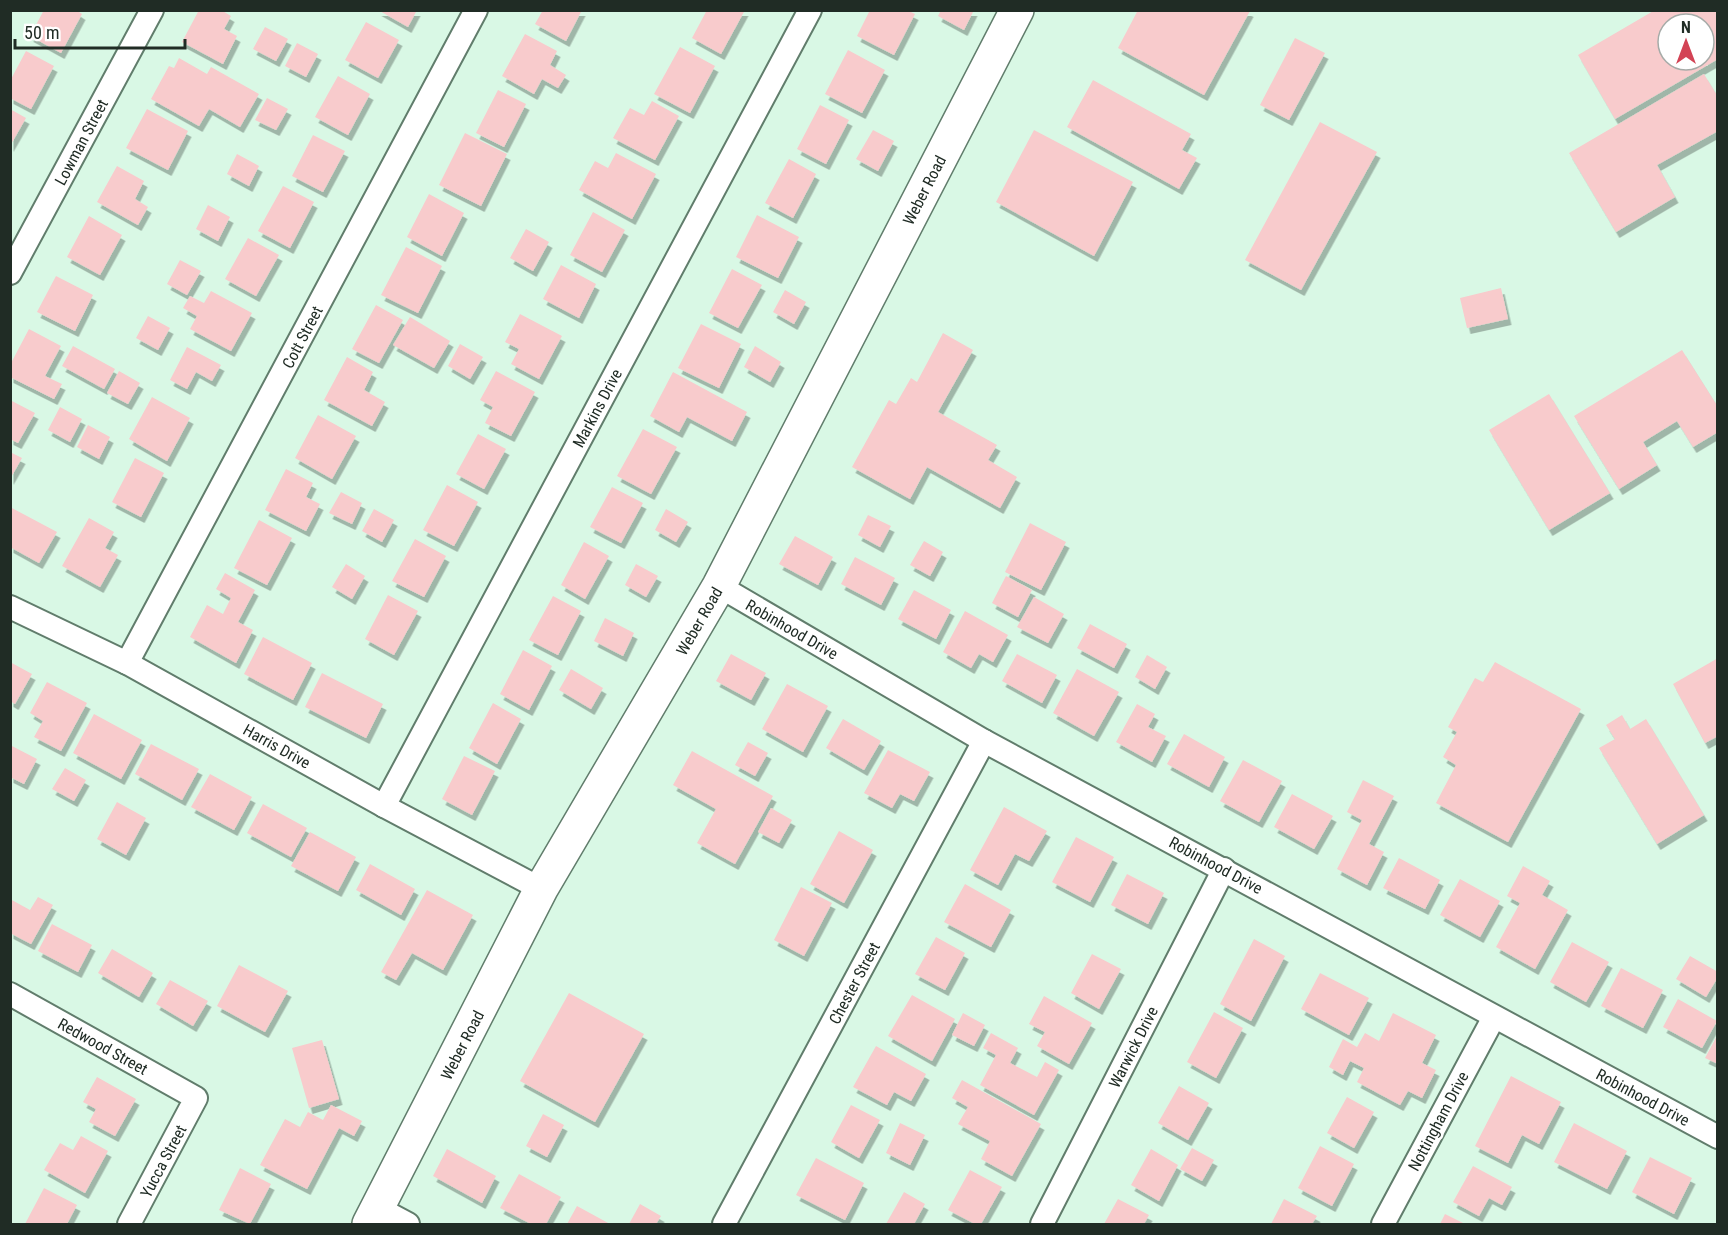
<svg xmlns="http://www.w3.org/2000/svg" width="1728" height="1235" font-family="'Roboto Condensed',sans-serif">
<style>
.building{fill:#f8cbcc;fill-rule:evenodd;filter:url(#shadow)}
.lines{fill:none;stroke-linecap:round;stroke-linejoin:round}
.minor-casing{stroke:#617d6c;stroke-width:26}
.secondary-casing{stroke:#617d6c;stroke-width:36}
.minor{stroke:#fff;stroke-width:22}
.secondary{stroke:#fff;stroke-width:33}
.labels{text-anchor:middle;stroke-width:5;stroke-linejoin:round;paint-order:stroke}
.street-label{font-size:16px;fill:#202c25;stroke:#fff}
</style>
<defs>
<filter id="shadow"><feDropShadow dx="3.5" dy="6" stdDeviation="0" flood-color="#0004"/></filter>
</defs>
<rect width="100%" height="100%" fill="#d9f8e5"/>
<g class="building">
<path d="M44,10H76L82,14L61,53L30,36Z"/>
<path d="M199,10H221L231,16L224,29L237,36L223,64L182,42Z"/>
<path d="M378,10H417L408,27Z"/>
<path d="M543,10H582L566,41L535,24Z"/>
<path d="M707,10H745L721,54L692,38Z"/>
<path d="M870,10H907L915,14L894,55L857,36Z"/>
<path d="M941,10H974L964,30L938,16Z"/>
<path d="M1138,10H1248L1250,11L1204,95L1118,48Z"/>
<path d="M1655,10H1718V59L1615,119L1578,55ZM1668,24H1704V60H1668Z"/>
<path d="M366,22L399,40L378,78L345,60Z"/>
<path d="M265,27L288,39L276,61L253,49Z"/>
<path d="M525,34L557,51L550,65L566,75L558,88L542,79L534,94L502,76Z"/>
<path d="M1295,38L1325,53L1289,120L1260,105Z"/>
<path d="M297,43L318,54L306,77L285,66Z"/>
<path d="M680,47L715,66L690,113L654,94Z"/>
<path d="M848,50L885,70L862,113L825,94Z"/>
<path d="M26,51L54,66L31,109L10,98V81Z"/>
<path d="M179,58L207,74L211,67L259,94L240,127L209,109L199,126L151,99L169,66L174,68Z"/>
<path d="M1704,74L1718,97V131L1657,165L1675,197L1616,232L1569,153Z"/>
<path d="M338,76L370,94L348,135L315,117Z"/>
<path d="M1093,80L1191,134L1182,150L1197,158L1179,189L1067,127Z"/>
<path d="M498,90L526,104L504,147L476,133Z"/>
<path d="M267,98L288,109L276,130L255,120Z"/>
<path d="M652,101L679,116L655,160L613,138L630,108L644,115Z"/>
<path d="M820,105L849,120L826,164L797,149Z"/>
<path d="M10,109L26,118L10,146Z"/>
<path d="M147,109L188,131L168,170L126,148Z"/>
<path d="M1320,122L1377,152L1301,290L1245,260Z"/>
<path d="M873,130L894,141L878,171L856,159Z"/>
<path d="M1034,130L1133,182L1094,256L996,202Z"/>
<path d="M465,133L507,154L481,206L439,185Z"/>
<path d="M313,135L345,151L323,192L292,176Z"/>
<path d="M616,153L656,174L632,219L579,190L595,161L608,168Z"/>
<path d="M237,154L259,166L249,186L227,174Z"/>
<path d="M789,159L816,174L793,218L765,203Z"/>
<path d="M117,166L144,181L135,199L148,207L138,225L97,202Z"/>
<path d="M283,186L314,202L290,248L258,231Z"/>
<path d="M429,194L464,213L442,256L407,237Z"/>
<path d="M208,205L230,217L218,241L196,229Z"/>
<path d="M593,212L625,230L602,272L570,255Z"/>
<path d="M757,215L799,237L778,278L736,257Z"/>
<path d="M89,216L122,235L100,275L67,257Z"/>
<path d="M526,229L549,242L533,271L510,258Z"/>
<path d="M248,238L279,255L256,296L225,279Z"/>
<path d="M406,247L442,266L418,313L381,295Z"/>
<path d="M180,260L201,271L187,295L167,284Z"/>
<path d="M561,265L596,284L579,318L543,299Z"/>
<path d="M732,269L762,285L738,328L709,313Z"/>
<path d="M56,276L93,295L75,331L37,312Z"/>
<path d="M1501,288L1508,319L1467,328L1460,298Z"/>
<path d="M785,290L806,302L794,324L773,312Z"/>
<path d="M211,291L252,313L231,351L190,329L197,316L183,308L190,296L204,303Z"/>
<path d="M376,305L403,320L379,363L352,349Z"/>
<path d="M520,314L562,336L539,379L511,364L519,349L505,342Z"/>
<path d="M148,316L170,328L158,350L136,338Z"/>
<path d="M410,317L450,341L434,368L393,345Z"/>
<path d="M701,324L741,344L719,388L678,368Z"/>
<path d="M29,329L61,346L45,376L62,384L54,399L10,377V365Z"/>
<path d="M943,333L973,350L938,412L997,445L988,460L1017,477L1000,508L927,467L910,499L852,467L889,400L896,404L911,378L917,382Z"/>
<path d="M460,344L483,357L470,379L448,366Z"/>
<path d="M73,346L115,369L104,389L62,366Z"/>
<path d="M755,346L781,362L770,382L744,367Z"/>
<path d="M187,347L221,365L212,381L196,372L187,389L170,380Z"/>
<path d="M1682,350L1718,407V432L1693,447L1677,421L1643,442L1657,465L1619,489L1574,416Z"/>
<path d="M347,357L373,372L364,390L385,402L372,426L324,400Z"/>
<path d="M119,371L140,383L128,404L107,393Z"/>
<path d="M496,371L535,392L511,436L485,423L493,407L480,400Z"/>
<path d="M673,372L747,412L732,441L687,417L679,432L650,416Z"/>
<path d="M1549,394L1610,493L1549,530L1489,430Z"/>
<path d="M152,397L190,418L167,461L129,439Z"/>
<path d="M10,400L35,413L18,443L10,439Z"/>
<path d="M60,407L82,419L70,442L48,430Z"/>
<path d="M318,415L356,436L332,479L295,458Z"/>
<path d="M88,425L110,437L99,459L77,447Z"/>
<path d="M643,429L677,447L651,494L617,476Z"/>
<path d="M478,434L506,449L484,489L456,474Z"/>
<path d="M10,452L22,458L10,479Z"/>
<path d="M135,458L164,473L141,517L112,502Z"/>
<path d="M286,469L313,483L306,497L320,504L306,531L265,510Z"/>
<path d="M447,485L478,502L454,546L423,530Z"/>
<path d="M612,487L643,503L621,543L590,527Z"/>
<path d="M341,492L362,503L352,524L329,513Z"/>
<path d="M10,507L57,532L39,563L10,547Z"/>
<path d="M374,509L394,520L382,542L362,531Z"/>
<path d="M666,509L688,522L676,542L655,530Z"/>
<path d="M868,515L891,526L880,547L858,535Z"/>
<path d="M89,518L114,532L105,548L118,555L100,587L62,566Z"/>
<path d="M259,520L292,538L267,585L234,568Z"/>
<path d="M1030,523L1066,542L1041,590L1005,572Z"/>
<path d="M795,536L833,557L818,585L779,564Z"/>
<path d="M415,539L446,556L424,597L392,581Z"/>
<path d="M924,541L943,552L930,576L910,565Z"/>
<path d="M584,542L609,556L585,599L561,585Z"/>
<path d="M855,557L895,578L881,605L841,584Z"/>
<path d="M346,564L365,576L352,599L332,587Z"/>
<path d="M636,564L658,576L646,597L625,585Z"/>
<path d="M225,573L255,590L238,622L253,630L236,663L190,637L207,605L223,614L231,598L216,589Z"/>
<path d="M1006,576L1032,590L1018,617L992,603Z"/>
<path d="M914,590L951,610L936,639L898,619Z"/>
<path d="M388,595L418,611L394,655L365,639Z"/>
<path d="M553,596L581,611L558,655L529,640Z"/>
<path d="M1034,597L1064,614L1048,643L1017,627Z"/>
<path d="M965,611L1008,635L993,662L979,654L971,668L943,652Z"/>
<path d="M605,618L634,633L623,656L594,641Z"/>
<path d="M1090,624L1127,644L1114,668L1077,648Z"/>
<path d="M263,637L312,663L293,700L244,674Z"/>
<path d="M523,650L552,666L529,710L500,694Z"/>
<path d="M731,654L766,673L751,700L716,681Z"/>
<path d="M1017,654L1057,675L1042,703L1002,681Z"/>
<path d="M1147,655L1167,667L1155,689L1135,677Z"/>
<path d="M1718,658V736L1705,743L1673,684Z"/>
<path d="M10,662L32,674L15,704L10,701Z"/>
<path d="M1495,662L1581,709L1508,842L1436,803L1456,765L1443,757L1457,732L1448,727L1475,678L1483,682Z"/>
<path d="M571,669L603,688L591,709L559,690Z"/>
<path d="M1077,669L1119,692L1094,736L1053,713Z"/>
<path d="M322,673L383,704L366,738L305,707Z"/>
<path d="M47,682L87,703L61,751L34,737L43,721L30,713Z"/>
<path d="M787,684L828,706L803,752L762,729Z"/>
<path d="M493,703L521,719L497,764L469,748Z"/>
<path d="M1137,704L1155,714L1148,727L1166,736L1152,762L1116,742Z"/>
<path d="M94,714L142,740L121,779L73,753Z"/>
<path d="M1622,715L1630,729L1646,719L1704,815L1657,844L1599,748L1615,739L1606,725Z"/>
<path d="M843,719L881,741L864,770L826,748Z"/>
<path d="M1184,734L1225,757L1209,787L1167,764Z"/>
<path d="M748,742L768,753L755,776L735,765Z"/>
<path d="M151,744L199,769L182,800L135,774Z"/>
<path d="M10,745L37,759L24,784L10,777Z"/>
<path d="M888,750L930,772L914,801L900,794L892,808L864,793Z"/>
<path d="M692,751L773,796L735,864L697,843L716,809L673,785Z"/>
<path d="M464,756L495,771L472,815L442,799Z"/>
<path d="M1243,760L1282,781L1259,822L1220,801Z"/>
<path d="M65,768L86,780L74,801L52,789Z"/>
<path d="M210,774L252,797L234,830L191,807Z"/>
<path d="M1363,780L1394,796L1369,844L1384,852L1367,885L1337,869L1362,820L1347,812Z"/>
<path d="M1292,794L1333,816L1314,849L1274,827Z"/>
<path d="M117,802L146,818L126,855L97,839Z"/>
<path d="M263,804L307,828L291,857L247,833Z"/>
<path d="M1004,807L1047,831L1029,861L1015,854L998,885L970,870Z"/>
<path d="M771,808L792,820L779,843L758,832Z"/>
<path d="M839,831L873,850L844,903L810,884Z"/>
<path d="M310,832L356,857L338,891L291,866Z"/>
<path d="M1076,837L1114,857L1090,902L1052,882Z"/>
<path d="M1399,858L1440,880L1425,909L1383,888Z"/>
<path d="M370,864L415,889L401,915L356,890Z"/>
<path d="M1523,866L1550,881L1542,895L1568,910L1535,969L1496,947L1520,903L1507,896Z"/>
<path d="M1127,874L1164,893L1148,924L1111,905Z"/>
<path d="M1460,879L1500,901L1480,937L1440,915Z"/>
<path d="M965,884L1011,910L991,947L944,922Z"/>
<path d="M801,887L832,903L804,956L774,940Z"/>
<path d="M427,890L473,915L443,970L412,953L396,980L381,972Z"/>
<path d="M38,897L53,905L31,944L10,933V899L30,910Z"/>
<path d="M52,924L92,945L78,972L38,951Z"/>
<path d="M936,937L965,953L945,990L915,974Z"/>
<path d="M1254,939L1285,956L1251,1021L1220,1004Z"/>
<path d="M1572,942L1609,962L1586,1002L1550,982Z"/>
<path d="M112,949L153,973L139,997L98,973Z"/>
<path d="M1092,954L1121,969L1099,1009L1071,993Z"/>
<path d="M1690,956L1718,972V977L1706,997L1676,979Z"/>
<path d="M239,965L288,991L265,1032L217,1006Z"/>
<path d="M1621,968L1663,990L1643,1028L1601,1006Z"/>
<path d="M1320,973L1369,998L1349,1035L1301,1009Z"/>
<path d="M170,980L208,1001L193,1026L156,1004Z"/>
<path d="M569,993L644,1034L595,1122L520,1081Z"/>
<path d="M912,995L955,1019L932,1061L888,1036Z"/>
<path d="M1044,996L1092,1023L1069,1064L1037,1046L1045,1032L1029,1024Z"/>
<path d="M1678,999L1717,1021L1702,1048L1663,1027Z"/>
<path d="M1214,1012L1243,1028L1216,1078L1187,1062Z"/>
<path d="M963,1013L985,1025L974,1046L952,1035Z"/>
<path d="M1393,1013L1436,1035L1422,1063L1436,1070L1422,1098L1408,1091L1400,1105L1357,1082L1364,1068L1350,1061L1343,1075L1329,1067L1343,1039L1357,1047L1365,1033L1379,1041Z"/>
<path d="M991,1033L1018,1048L1010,1063L1037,1077L1045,1062L1059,1070L1034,1115L980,1085L996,1055L983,1048Z"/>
<path d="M1718,1034V1064L1705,1058Z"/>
<path d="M322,1040L339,1099L309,1108L292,1048Z"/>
<path d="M876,1046L926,1074L911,1101L894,1092L887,1105L853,1087Z"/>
<path d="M1511,1076L1561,1102L1539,1144L1522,1135L1508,1163L1475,1146Z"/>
<path d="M97,1077L136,1099L115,1136L89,1122L96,1109L83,1102Z"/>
<path d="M962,1080L1041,1124L1012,1176L981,1159L990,1141L958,1124L968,1107L952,1098Z"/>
<path d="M1179,1086L1209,1103L1188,1140L1158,1123Z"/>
<path d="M1347,1097L1374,1112L1354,1148L1327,1133Z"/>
<path d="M331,1105L362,1121L354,1136L339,1128L307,1189L260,1165L285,1119L300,1127L308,1112L323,1120Z"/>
<path d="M851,1105L880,1120L859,1158L831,1142Z"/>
<path d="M543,1114L564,1125L547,1157L526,1146Z"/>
<path d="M900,1123L925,1135L910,1165L886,1153Z"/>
<path d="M1574,1123L1627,1151L1607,1189L1554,1162Z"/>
<path d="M81,1136L108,1151L85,1193L44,1170L60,1143L73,1150Z"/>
<path d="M1320,1146L1354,1164L1332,1206L1298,1188Z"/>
<path d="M1192,1148L1214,1160L1202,1181L1180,1169Z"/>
<path d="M447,1149L496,1176L482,1203L433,1176Z"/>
<path d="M1151,1149L1178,1165L1159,1201L1131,1185Z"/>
<path d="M1650,1157L1692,1178L1674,1214L1632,1192Z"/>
<path d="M816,1158L864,1183L845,1220L796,1195Z"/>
<path d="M1473,1166L1512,1187L1502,1205L1489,1198L1479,1216L1453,1202Z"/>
<path d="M240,1168L271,1184L250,1224L219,1210Z"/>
<path d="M970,1170L1002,1187L981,1224H975L948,1210Z"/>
<path d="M519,1174L561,1197L546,1224H531L500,1208Z"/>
<path d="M44,1188L77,1205L67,1224H25Z"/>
<path d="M904,1192L925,1204L914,1224H886Z"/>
<path d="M1118,1199L1149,1215L1144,1224H1104Z"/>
<path d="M1284,1199L1317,1216L1312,1224H1271Z"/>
<path d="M640,1204L661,1216L656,1224H629Z"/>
<path d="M577,1206L610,1224H567Z"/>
<path d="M1445,1214L1465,1224H1440Z"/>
</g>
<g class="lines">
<defs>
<g id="minor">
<path d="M10,273L152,10"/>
<path d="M719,586L984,741L1718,1137"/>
<path d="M10,607L127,663L384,806L541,889"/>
<path d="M127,663L476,10"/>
<path d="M384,806L810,10"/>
<path d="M10,994L196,1098L129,1224"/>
<path d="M378,1208L408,1224"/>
<path d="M724,1224L984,741"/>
<path d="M1042,1224L1224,869"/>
<path d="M1383,1224L1494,1017"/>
</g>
<path id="secondary" d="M369,1224L541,889L719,586L1017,10"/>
</defs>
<use href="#minor" class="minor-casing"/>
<use href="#secondary" class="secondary-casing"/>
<use href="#minor" class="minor"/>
<use href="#secondary" class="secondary"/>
</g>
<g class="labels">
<g class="street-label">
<text transform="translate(81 142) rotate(-62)" y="6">Lowman Street</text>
<text transform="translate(924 190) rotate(-63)" y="6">Weber Road</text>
<text transform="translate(302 337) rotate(-62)" y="6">Cott Street</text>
<text transform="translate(597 408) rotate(-62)" y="6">Markins Drive</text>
<text transform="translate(699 621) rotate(-60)" y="6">Weber Road</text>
<text transform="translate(792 629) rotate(30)" y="6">Robinhood Drive</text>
<text transform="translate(277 746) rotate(29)" y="6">Harris Drive</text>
<text transform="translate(1216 865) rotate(28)" y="6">Robinhood Drive</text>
<text transform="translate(854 983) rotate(-62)" y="6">Chester Street</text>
<text transform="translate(462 1045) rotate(-63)" y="6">Weber Road</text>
<text transform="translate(103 1046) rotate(29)" y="6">Redwood Street</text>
<text transform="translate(1133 1047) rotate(-63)" y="6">Warwick Drive</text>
<text transform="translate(1643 1097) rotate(28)" y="6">Robinhood Drive</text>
<text transform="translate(1438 1121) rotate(-62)" y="6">Nottingham Drive</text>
<text transform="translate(163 1161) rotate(-62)" y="6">Yucca Street</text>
</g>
</g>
<rect width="1728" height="1235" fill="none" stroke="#202c25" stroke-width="24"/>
<g transform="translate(1686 42)"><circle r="28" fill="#ffffff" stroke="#a6aba8" stroke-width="1.5"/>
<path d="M0-4.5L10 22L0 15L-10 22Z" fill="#d34355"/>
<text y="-9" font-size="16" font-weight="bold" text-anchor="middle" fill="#202c25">N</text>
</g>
<path d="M15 39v9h170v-9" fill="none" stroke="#202c25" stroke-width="3"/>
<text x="24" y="39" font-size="18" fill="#202c25" stroke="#ffffff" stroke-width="4.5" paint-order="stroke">50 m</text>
</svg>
